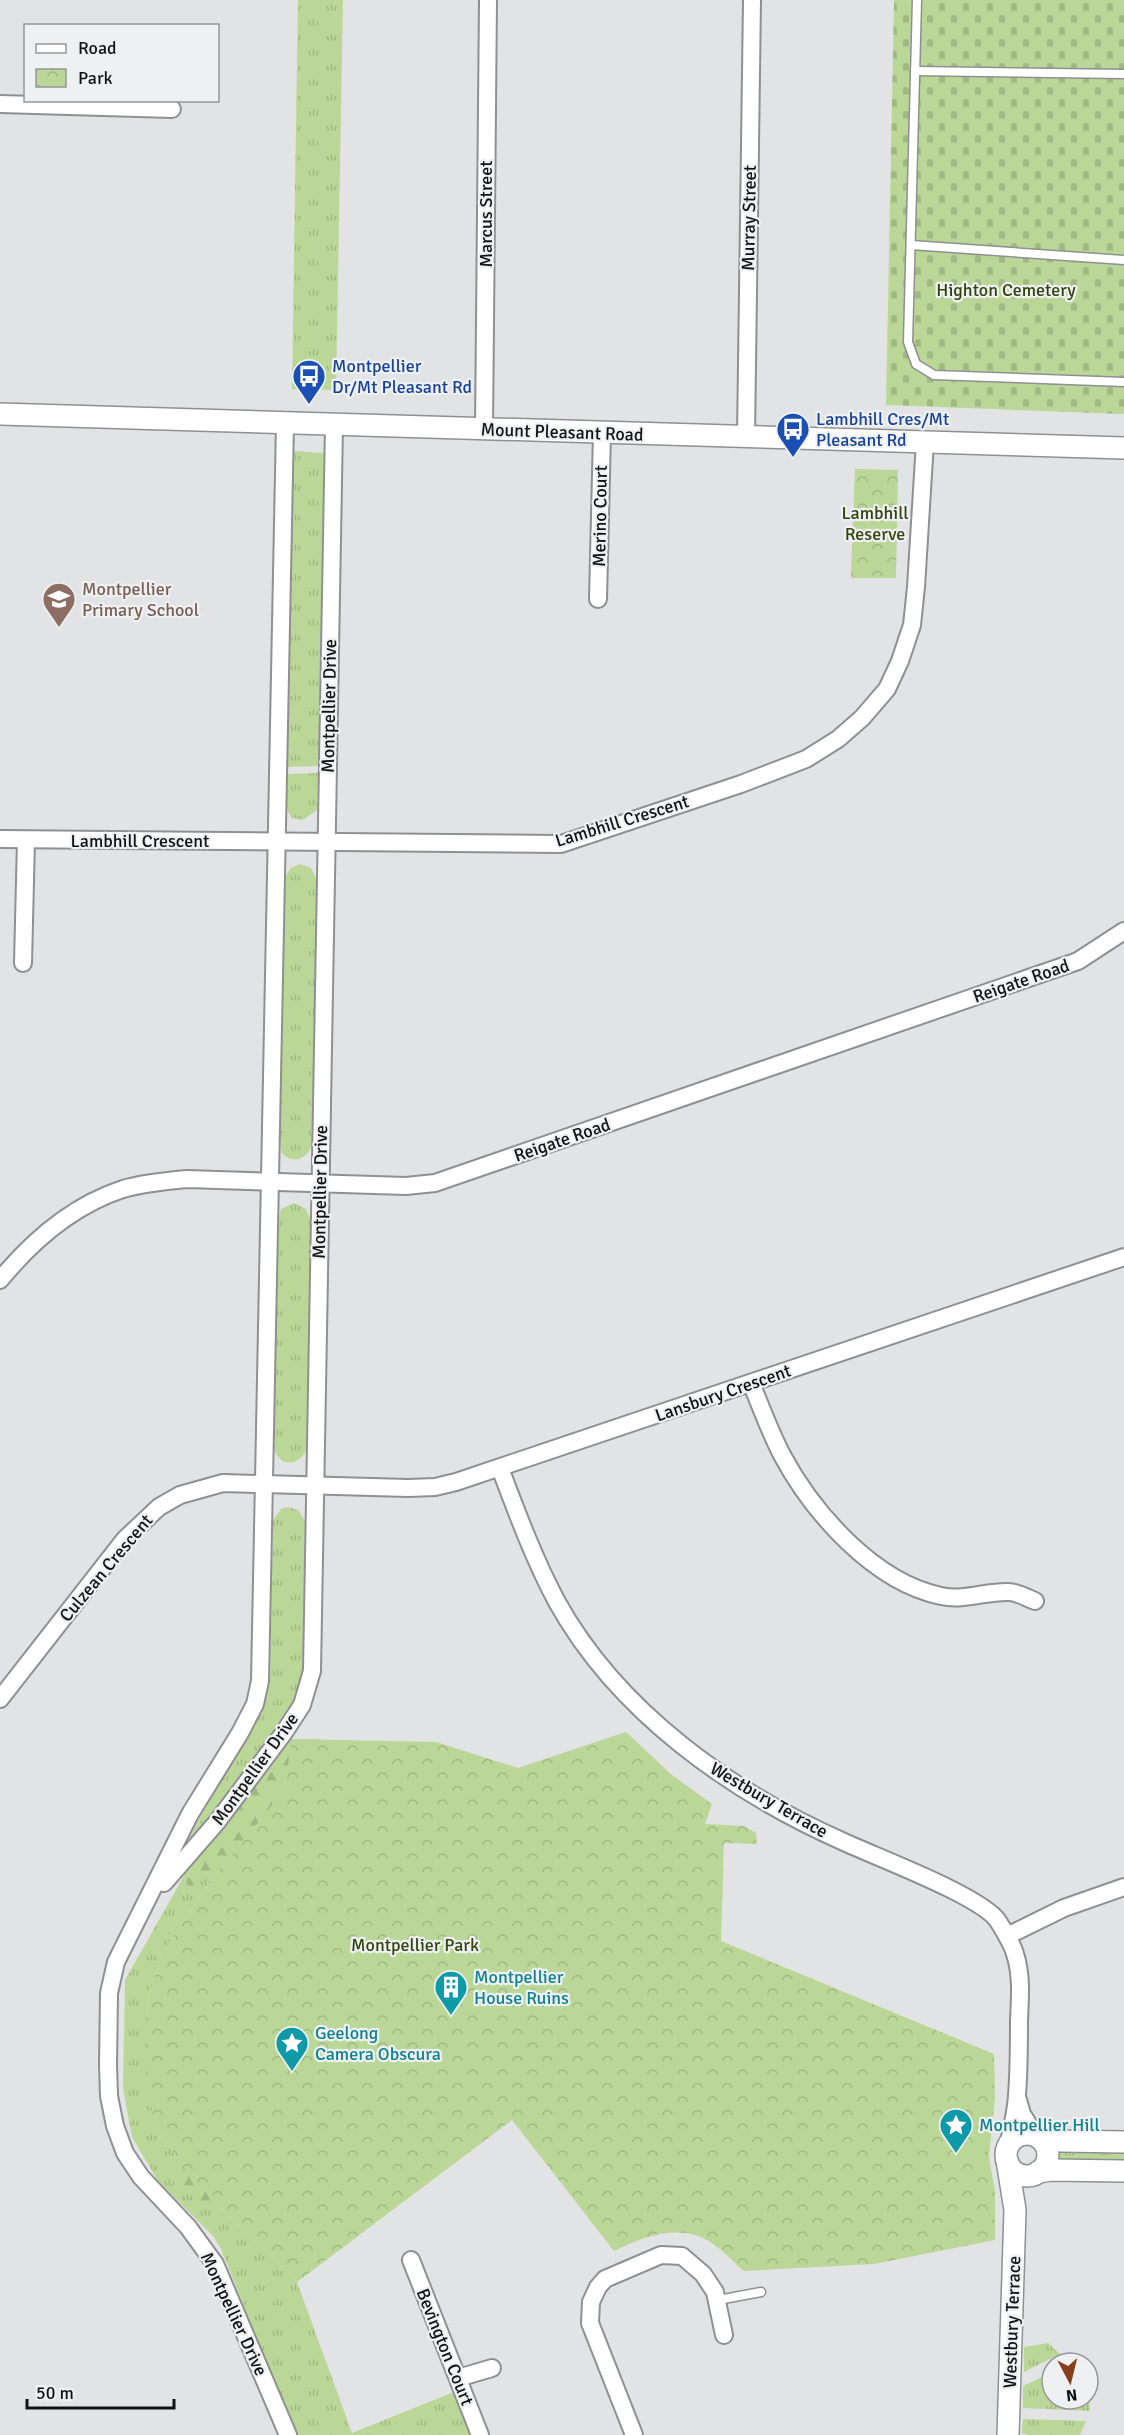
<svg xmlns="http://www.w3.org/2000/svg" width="1124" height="2435" font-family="Signika,sans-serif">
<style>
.grass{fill:url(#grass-tufts)}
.forest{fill:url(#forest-firs)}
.cemetery{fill:url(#cemetery-stones)}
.park{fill:url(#park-crowns)}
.garden{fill:#bbd798}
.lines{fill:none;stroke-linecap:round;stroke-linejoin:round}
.service-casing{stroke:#8e9091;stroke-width:11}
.minor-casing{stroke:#8e9091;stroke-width:20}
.tertiary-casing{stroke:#8e9091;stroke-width:24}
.service{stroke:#fff;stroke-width:8}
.minor{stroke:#fff;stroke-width:16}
.tertiary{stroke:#fff;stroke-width:21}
.labels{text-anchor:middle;stroke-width:4.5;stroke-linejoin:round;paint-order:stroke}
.street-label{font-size:18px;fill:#121213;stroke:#eff0f2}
.park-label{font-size:18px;fill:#30440b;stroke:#eff0f2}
.transit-label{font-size:18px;fill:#164399;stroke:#eff0f2;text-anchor:start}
.education-label{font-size:18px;fill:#785e54;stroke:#eff0f2;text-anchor:start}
.culture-label{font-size:18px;fill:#0d838f;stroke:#eff0f2;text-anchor:start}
</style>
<defs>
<pattern id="grass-tufts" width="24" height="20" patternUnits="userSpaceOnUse" patternTransform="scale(1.5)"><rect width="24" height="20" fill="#bbd798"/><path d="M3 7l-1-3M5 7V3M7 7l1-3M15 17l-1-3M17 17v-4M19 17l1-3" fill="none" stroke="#a0b882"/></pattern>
<pattern id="forest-firs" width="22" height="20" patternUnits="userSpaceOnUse" patternTransform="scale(1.5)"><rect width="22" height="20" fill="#bbd798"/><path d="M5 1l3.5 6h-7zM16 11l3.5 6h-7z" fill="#a0b882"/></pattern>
<pattern id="cemetery-stones" width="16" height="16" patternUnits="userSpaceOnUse" patternTransform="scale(1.5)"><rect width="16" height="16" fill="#bbd798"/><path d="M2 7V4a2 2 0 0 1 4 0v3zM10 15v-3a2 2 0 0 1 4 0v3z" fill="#a0b882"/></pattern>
<pattern id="park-crowns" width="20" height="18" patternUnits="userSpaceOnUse" patternTransform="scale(1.5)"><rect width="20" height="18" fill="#bbd798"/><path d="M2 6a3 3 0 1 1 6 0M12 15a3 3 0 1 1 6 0" fill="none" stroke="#a0b882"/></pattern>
</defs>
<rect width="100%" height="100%" fill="#e2e3e4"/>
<g class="grass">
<path d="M298,0H343L336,390L292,389Z"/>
<path d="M293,451L324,453L319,766L286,767Z"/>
<path d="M318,773L317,810L303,820L292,818L285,806L286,774Z"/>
<path d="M300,864L311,868L317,880L312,1145C307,1159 293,1165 282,1153L280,1142L284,878L291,868Z"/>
<path d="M294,1203L306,1209L311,1220L307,1449C299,1466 280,1468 274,1449L278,1221L281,1209Z"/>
<path d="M288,1507L298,1510L305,1521L303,1671L292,1710L236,1786L185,1848L197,1823L253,1726L270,1684L273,1520L281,1509Z"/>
<path d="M292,1739L284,1790L211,1881L163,1952L151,1988L146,2014L158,2128L180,2163L215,2202L297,2282L352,2433L454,2392L472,2435H296L221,2249L213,2236L158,2181L132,2137L123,2088L125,1980L185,1874Z"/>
<path d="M1124,2150V2163L1067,2162L1055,2157V2153L1059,2151Z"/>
<path d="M1048,2343L1060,2354L1024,2372V2347Z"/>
<path d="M1052,2372V2399H1088V2388L1090,2411L1023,2408V2386Z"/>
<path d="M1023,2419L1086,2421L1080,2435H1029L1022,2433Z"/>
</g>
<g class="forest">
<path d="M292,1739H318L238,1857L188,1889L185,1874Z"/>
<path d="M188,2168L203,2182L215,2202L208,2206L192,2195L179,2178Z"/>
</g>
<path class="cemetery" d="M894,0H1124V414L886,405Z"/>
<g class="park">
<path d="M855,469L898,470L896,578H851Z"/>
<path d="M626,1732L672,1775L712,1804L705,1824L744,1826L756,1833L757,1844L724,1843L721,1941L994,2054L995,2098L989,2157L995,2191V2240L874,2264L744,2271C730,2259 714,2240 695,2235C668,2227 638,2239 614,2251L512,2120L297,2282L215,2202L180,2163L158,2128L152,2110L146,2081L145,2050L146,2014L151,1988L163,1952L211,1881L284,1790L292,1739L436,1742L518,1768Z"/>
</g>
<path class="garden" d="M991,2132L990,2141L985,2144L984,2165L989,2169L990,2179L976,2174L975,2139Z"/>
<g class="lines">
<defs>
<g id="service">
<path d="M917,0L908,342L916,364L934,375L1124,382"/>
<path d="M915,71L1124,74"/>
<path d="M911,245L1124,260"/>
<path d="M718,2300L761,2292"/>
</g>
<g id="minor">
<path d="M0,104L172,109"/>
<path d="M285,423L260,1681L255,1704L240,1733L190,1814L116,1962L109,1993L108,2065L109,2096L115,2126L125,2153L141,2177L188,2227L215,2264L288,2435"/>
<path d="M484,429L488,0"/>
<path d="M746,437L752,0"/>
<path d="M598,599L602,433"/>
<path d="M0,839L561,844L741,784L806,759L838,739L862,718L887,689L900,661L912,625L916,587L925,442"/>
<path d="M23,963L26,840"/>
<path d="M0,1280C32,1241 74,1205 123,1189C143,1183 166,1181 187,1179L406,1186L435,1183L1078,961L1124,931"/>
<path d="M751,1383C761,1407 770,1432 782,1455C813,1513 874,1582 941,1596C965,1601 986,1591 1009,1592C1017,1592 1027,1598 1035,1601"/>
<path d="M500,1468C517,1513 534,1559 557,1602C618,1712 731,1792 844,1842C876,1857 981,1896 998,1921C1004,1931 1012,1943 1015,1954C1022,1975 1020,1998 1019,2020C1019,2045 1019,2070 1017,2095C1016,2114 1011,2132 1007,2151"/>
<path d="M0,1699L125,1539L159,1507L180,1495L223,1483L408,1488L435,1487L456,1482L1124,1257"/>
<path d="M164,1883L217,1822L283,1734L302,1705L312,1671L334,425"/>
<path d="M1007,1936L1064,1908L1124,1887"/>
<path d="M1018,2100L1022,2114L1036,2136"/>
<path d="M411,2260L480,2435"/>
<path d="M458,2378L492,2368"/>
<path d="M634,2435L590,2323L591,2302L598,2287L605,2279L661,2255L682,2256L703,2274L715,2292L724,2335"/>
</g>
<g id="tertiary">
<path d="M0,414L1124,448"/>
<circle cx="1027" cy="2155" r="21"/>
<path d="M1038,2137L1061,2141L1124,2142"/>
<path d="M1007,2160L1015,2210L1008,2435"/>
<path d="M1038,2172L1051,2170L1124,2171"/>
</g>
</defs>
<use href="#service" class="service-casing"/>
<use href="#minor" class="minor-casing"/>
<use href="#tertiary" class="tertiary-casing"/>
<use href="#service" class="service"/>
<use href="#minor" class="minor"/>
<use href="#tertiary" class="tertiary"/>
</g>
<defs>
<symbol id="bus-pin" viewBox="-11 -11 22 30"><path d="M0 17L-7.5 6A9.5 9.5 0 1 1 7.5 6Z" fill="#1a4fb4" stroke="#eff0f2"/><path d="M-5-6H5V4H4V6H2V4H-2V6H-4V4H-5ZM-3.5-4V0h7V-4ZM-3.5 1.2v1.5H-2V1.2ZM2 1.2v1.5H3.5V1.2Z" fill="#fff"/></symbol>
<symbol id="school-pin" viewBox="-11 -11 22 30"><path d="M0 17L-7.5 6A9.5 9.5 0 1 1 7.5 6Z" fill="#8d6e63" stroke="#eff0f2"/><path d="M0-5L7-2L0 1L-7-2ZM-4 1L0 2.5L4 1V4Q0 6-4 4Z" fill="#fff"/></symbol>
<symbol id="building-pin" viewBox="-11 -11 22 30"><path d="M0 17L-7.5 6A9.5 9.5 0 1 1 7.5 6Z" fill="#0f9aa8" stroke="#eff0f2"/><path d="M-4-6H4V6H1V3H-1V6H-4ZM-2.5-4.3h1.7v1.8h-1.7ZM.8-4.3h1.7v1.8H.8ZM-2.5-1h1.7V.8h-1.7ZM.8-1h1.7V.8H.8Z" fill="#fff"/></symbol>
<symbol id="sight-pin" viewBox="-11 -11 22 30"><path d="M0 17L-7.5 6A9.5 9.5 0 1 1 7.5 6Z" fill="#0f9aa8" stroke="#eff0f2"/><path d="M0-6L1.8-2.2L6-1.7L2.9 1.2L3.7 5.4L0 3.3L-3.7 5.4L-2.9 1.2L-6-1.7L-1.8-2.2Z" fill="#fff"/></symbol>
</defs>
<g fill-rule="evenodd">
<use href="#bus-pin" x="290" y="357" width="38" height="52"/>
<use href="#bus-pin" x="774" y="410" width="38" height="52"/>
<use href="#school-pin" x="40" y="580" width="38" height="52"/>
<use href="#building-pin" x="432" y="1968" width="38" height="52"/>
<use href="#sight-pin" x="273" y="2024" width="38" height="52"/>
<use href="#sight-pin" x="937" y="2106" width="38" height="52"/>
</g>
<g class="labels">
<g class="street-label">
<text transform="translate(486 214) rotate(-90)" y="6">Marcus Street</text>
<text transform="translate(749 218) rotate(-89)" y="6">Murray Street</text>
<text transform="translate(562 432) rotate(2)" y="6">Mount Pleasant Road</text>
<text transform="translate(600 516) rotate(-89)" y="6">Merino Court</text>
<text transform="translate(329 706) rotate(-89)" y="6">Montpellier Drive</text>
<text transform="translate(622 821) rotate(-17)" y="6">Lambhill Crescent</text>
<text x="140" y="847">Lambhill Crescent</text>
<text transform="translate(1021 981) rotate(-19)" y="6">Reigate Road</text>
<text transform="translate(562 1140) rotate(-19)" y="6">Reigate Road</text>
<text transform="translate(320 1192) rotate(-89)" y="6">Montpellier Drive</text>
<text transform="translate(723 1393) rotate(-19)" y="6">Lansbury Crescent</text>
<text transform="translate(106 1568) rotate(-50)" y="6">Culzean Crescent</text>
<text transform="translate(255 1769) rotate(-54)" y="6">Montpellier Drive</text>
<text transform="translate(769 1800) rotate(30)" y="6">Westbury Terrace</text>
<text transform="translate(234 2314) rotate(65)" y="6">Montpellier Drive</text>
<text transform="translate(1012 2322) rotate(-88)" y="6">Westbury Terrace</text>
<text transform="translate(445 2347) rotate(68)" y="6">Bevington Court</text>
</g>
<g class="park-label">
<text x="1006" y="296">Highton Cemetery</text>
<text x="875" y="519">Lambhill<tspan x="875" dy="21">Reserve</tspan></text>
<text x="415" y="1951">Montpellier Park</text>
</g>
<g class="transit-label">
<text x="332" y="372">Montpellier<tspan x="332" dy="21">Dr/Mt Pleasant Rd</tspan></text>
<text x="816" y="425">Lambhill Cres/Mt<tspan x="816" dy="21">Pleasant Rd</tspan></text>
</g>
<g class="education-label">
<text x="82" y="595">Montpellier<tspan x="82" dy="21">Primary School</tspan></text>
</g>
<g class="culture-label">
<text x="474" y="1983">Montpellier<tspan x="474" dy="21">House Ruins</tspan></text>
<text x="315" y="2039">Geelong<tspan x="315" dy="21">Camera Obscura</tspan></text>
<text x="979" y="2131">Montpellier Hill</text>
</g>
</g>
<rect x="24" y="24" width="195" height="78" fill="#eff0f2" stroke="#979799" stroke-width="1.5"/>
<rect x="36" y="44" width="30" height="9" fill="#ffffff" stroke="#979799" stroke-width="1.5"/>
<text x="78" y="54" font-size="18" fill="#121213">Road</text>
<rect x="36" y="69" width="30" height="18" fill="url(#park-crowns)" stroke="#979799" stroke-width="1.5"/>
<text x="78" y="84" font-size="18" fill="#121213">Park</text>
<g transform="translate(1070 2381) rotate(173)"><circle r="28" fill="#eff0f2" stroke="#979799" stroke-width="1.5"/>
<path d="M0-4.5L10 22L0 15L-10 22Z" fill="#863f1d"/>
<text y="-9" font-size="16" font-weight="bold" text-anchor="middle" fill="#121213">N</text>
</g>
<path d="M27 2399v9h147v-9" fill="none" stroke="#121213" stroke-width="3"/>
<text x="36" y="2399" font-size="18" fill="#121213" stroke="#eff0f2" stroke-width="4.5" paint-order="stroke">50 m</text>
</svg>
